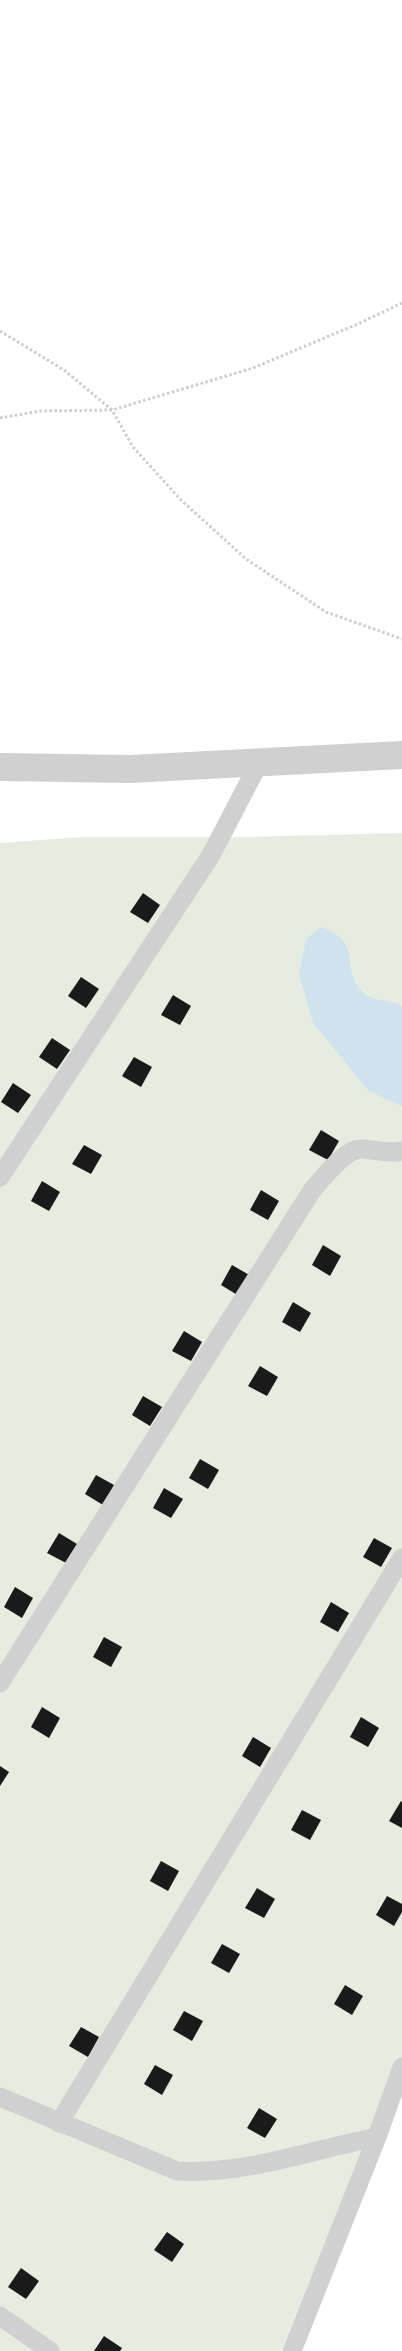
<svg xmlns="http://www.w3.org/2000/svg" width="402" height="2351" font-family="'Fira Sans',sans-serif">
<style>
.green{fill:#e6ecdf}
.water{fill:#cfe2ee}
.building{fill:#1a1a1a}
.lines{fill:none;stroke-linecap:round;stroke-linejoin:round}
.path{stroke:#cdcdcd;stroke-width:3;stroke-dasharray:2.5 2.5;stroke-linecap:butt}
.lane{stroke:#d0d0d0;stroke-width:19}
.street{stroke:#d0d0d0;stroke-width:28}
</style>
<rect width="100%" height="100%" fill="#fff"/>
<path class="green" d="M402,833V2062L371,2130L281,2351H0V843L81,837H246Z"/>
<path class="water" d="M321,927C365,943 338,966 363,992C374,1004 389,998 402,1006V1106L369,1091L313,1023L299,974L306,939Z"/>
<g class="building">
<path d="M143,893L160,905L148,923L130,912Z"/>
<path d="M81,977L99,989L86,1008L68,996Z"/>
<path d="M173,995L191,1006L180,1025L161,1015Z"/>
<path d="M52,1038L70,1050L57,1069L39,1057Z"/>
<path d="M134,1057L152,1067L141,1087L122,1076Z"/>
<path d="M13,1083L31,1095L18,1113L1,1102Z"/>
<path d="M321,1130L339,1141L328,1160L309,1150Z"/>
<path d="M84,1145L102,1155L91,1174L72,1164Z"/>
<path d="M42,1181L60,1192L49,1211L31,1201Z"/>
<path d="M261,1190L279,1201L268,1220L250,1210Z"/>
<path d="M323,1245L341,1256L330,1276L312,1265Z"/>
<path d="M232,1265L251,1276L239,1296L221,1285Z"/>
<path d="M293,1302L311,1313L300,1332L282,1322Z"/>
<path d="M184,1331L202,1342L191,1361L172,1351Z"/>
<path d="M260,1366L278,1377L267,1396L248,1386Z"/>
<path d="M143,1396L162,1407L150,1426L132,1415Z"/>
<path d="M200,1459L219,1470L208,1489L189,1478Z"/>
<path d="M96,1475L114,1485L103,1505L85,1494Z"/>
<path d="M164,1488L183,1499L171,1518L153,1508Z"/>
<path d="M59,1533L77,1544L66,1563L47,1553Z"/>
<path d="M374,1538L392,1548L381,1567L363,1557Z"/>
<path d="M15,1587L33,1598L22,1618L4,1607Z"/>
<path d="M331,1602L349,1613L338,1632L320,1622Z"/>
<path d="M104,1637L122,1647L111,1667L93,1657Z"/>
<path d="M42,1707L60,1718L49,1738L31,1727Z"/>
<path d="M361,1717L379,1728L368,1747L350,1737Z"/>
<path d="M253,1737L271,1748L260,1767L242,1756Z"/>
<path d="M0,1766L9,1772L0,1786Z"/>
<path d="M401,1801L402,1802V1828L389,1821Z"/>
<path d="M302,1810L321,1820L310,1840L291,1830Z"/>
<path d="M161,1861L179,1871L168,1891L150,1881Z"/>
<path d="M257,1888L275,1899L264,1918L245,1908Z"/>
<path d="M387,1896L402,1904V1912L394,1926L376,1915Z"/>
<path d="M222,1944L240,1954L229,1973L211,1963Z"/>
<path d="M345,1985L363,1996L352,2015L334,2004Z"/>
<path d="M184,2011L203,2021L192,2041L173,2030Z"/>
<path d="M81,2027L99,2037L88,2057L69,2046Z"/>
<path d="M155,2065L173,2075L162,2095L144,2084Z"/>
<path d="M259,2108L277,2119L265,2138L247,2128Z"/>
<path d="M167,2232L184,2244L172,2262L154,2250Z"/>
<path d="M21,2268L39,2281L26,2299L8,2287Z"/>
<path d="M104,2336L122,2348L120,2351H94Z"/>
</g>
<g class="lines">
<g class="path">
<path d="M0,331L64,370L112,410L133,447L181,500L246,559L326,612L402,639"/>
<path d="M0,418L41,411L112,410L253,368L360,323L402,303"/>
</g>
<g class="lane">
<path d="M0,1177L211,855L259,763"/>
<path d="M0,1683L313,1189C324,1177 346,1147 363,1149C376,1150 389,1154 402,1151"/>
<path d="M0,2097L177,2171C246,2175 311,2150 377,2137"/>
<path d="M59,2123L402,1558"/>
<path d="M0,2316L50,2351"/>
<path d="M292,2351L377,2137L402,2067"/>
</g>
<path class="street" d="M0,767L130,769L402,755"/>
</g>
</svg>
